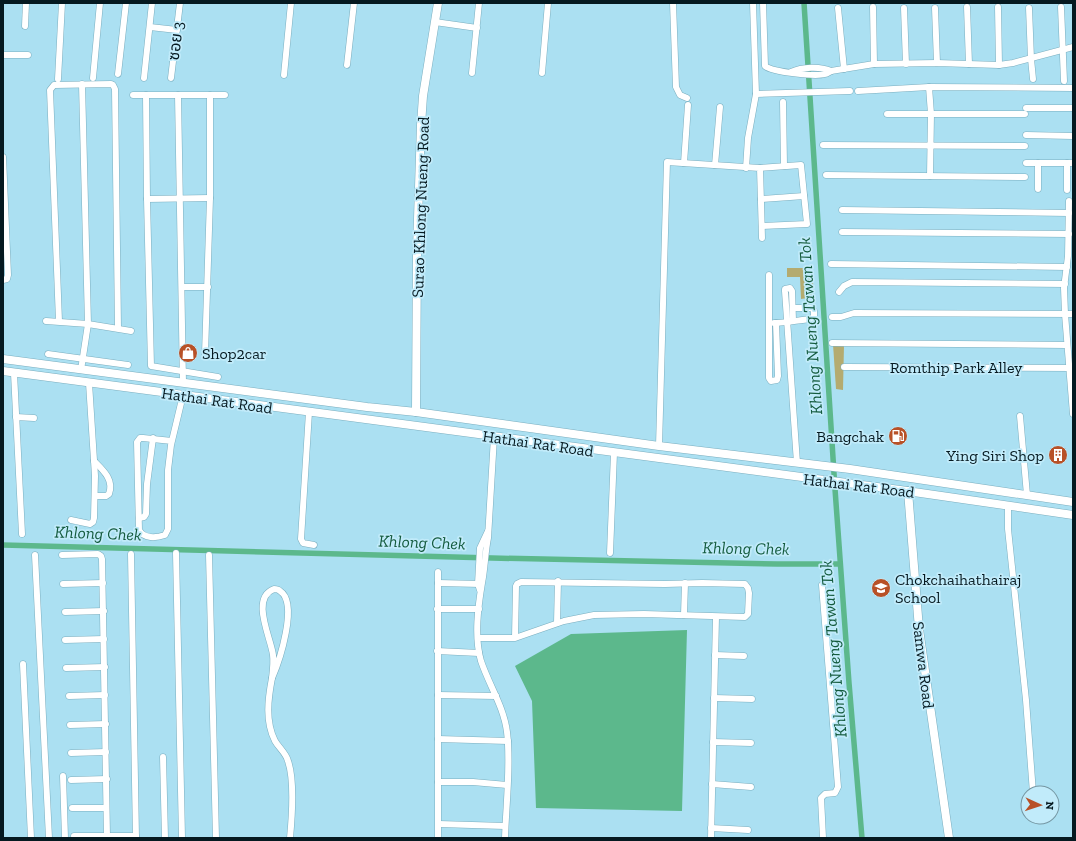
<svg xmlns="http://www.w3.org/2000/svg" width="1076" height="841" font-family="'Zilla Slab','Noto Sans Thai',serif">
<style>
.green{fill:#b4ab70}
.water{fill:#5cb88c}
.lines{fill:none;stroke-linecap:round;stroke-linejoin:round}
.canal{stroke:#5cb88c;stroke-width:5.5}
.street-casing{stroke:#7baebf;stroke-width:7}
.secondary-casing{stroke:#7baebf;stroke-width:9}
.street{stroke:#fff;stroke-width:6}
.secondary{stroke:#fff;stroke-width:8}
.labels{text-anchor:middle;stroke-width:3.5;stroke-linejoin:round;paint-order:stroke}
.street-label{font-size:16px;fill:#051920;stroke:#c1ebfa}
.poi-label{font-size:16px;fill:#051920;stroke:#c1ebfa;text-anchor:start}
.water-label{font-size:17px;font-style:italic;fill:#135a3d;stroke:#c1ebfa}
</style>
<rect width="100%" height="100%" fill="#abe0f2"/>
<g class="green">
<path d="M787,268H812L814,297L801,299L800,277H787Z"/>
<path d="M833,344L844,345L843,390L836,389Z"/>
</g>
<path class="water" d="M687,630L682,811L536,808L532,701L515,666L571,634Z"/>
<g class="lines">
<g class="canal">
<path d="M804,3L835,489L849,683L862,838"/>
<path d="M3,545L492,558L777,564H840"/>
</g>
<defs>
<g id="street">
<path d="M673,3L676,87L680,95L687,98"/>
<path d="M763,3L765,66C772,72 816,77 825,74C827,74 829,72 831,71L874,64L937,63L999,65L1013,63L1073,47"/>
<path d="M873,7L874,64"/>
<path d="M967,7L969,64"/>
<path d="M998,7L999,65"/>
<path d="M1061,7L1064,81"/>
<path d="M838,8L844,69"/>
<path d="M904,8L906,64"/>
<path d="M935,8L937,63"/>
<path d="M1029,8L1031,59L1033,79"/>
<path d="M435,22L477,28"/>
<path d="M25,26L26,3"/>
<path d="M150,27L177,30"/>
<path d="M3,55H28"/>
<path d="M347,65L354,3"/>
<path d="M791,72C802,67 820,66 831,71"/>
<path d="M472,73L479,3"/>
<path d="M542,73L548,3"/>
<path d="M118,74L126,3"/>
<path d="M284,75L291,3"/>
<path d="M93,78L100,3"/>
<path d="M144,78L152,3"/>
<path d="M171,78L180,3"/>
<path d="M58,79L62,3"/>
<path d="M929,87L931,114L930,176"/>
<path d="M858,91L929,87L1073,88"/>
<path d="M756,94L850,91"/>
<path d="M133,95H225"/>
<path d="M146,95L147,199L151,366L218,377"/>
<path d="M178,95L183,383"/>
<path d="M783,102L784,166"/>
<path d="M1026,108H1073"/>
<path d="M887,114H1025"/>
<path d="M1026,135L1073,136"/>
<path d="M823,145L1025,146"/>
<path d="M3,157L8,275L7,279L3,280"/>
<path d="M684,163L688,105"/>
<path d="M1026,163H1073"/>
<path d="M715,165L720,107"/>
<path d="M746,168L748,138L756,94L753,3"/>
<path d="M760,168L801,165L807,224L762,226"/>
<path d="M826,175L1025,177"/>
<path d="M1038,189V163"/>
<path d="M1067,190V163"/>
<path d="M147,199L210,198"/>
<path d="M761,199L804,196"/>
<path d="M1069,201L1068,256L1064,288L1065,314L1073,414"/>
<path d="M842,210L1069,213"/>
<path d="M842,232L1069,234"/>
<path d="M831,264L1067,267"/>
<path d="M769,275V378L771,381L777,380L778,376L776,323"/>
<path d="M182,287H208"/>
<path d="M839,292L844,286L852,282L1065,284"/>
<path d="M832,317H841L854,313L1073,314"/>
<path d="M793,320L792,291L790,288L785,289V291L797,463"/>
<path d="M46,321L88,324L131,331"/>
<path d="M59,321L50,90L54,85L111,84L113,85L115,89L118,328"/>
<path d="M774,323C787,323 798,320 811,319L814,316V311L812,308H793"/>
<path d="M832,343L1067,345"/>
<path d="M48,354L128,365"/>
<path d="M205,354L210,198V95"/>
<path d="M844,367L1073,368"/>
<path d="M81,370L88,324L82,84"/>
<path d="M14,373L22,534"/>
<path d="M309,412L301,539L303,543L314,545"/>
<path d="M1020,416L1027,495"/>
<path d="M16,417L34,418"/>
<path d="M494,437L488,538C485,553 485,568 482,583C478,607 474,637 481,661C489,685 504,707 507,732C511,764 506,805 505,838"/>
<path d="M172,441L143,438H140L137,442L139,530C144,539 156,538 165,535L168,529V470L171,445L183,395"/>
<path d="M659,446L667,162L760,168L762,238"/>
<path d="M94,461C104,471 114,480 109,494L106,496H95"/>
<path d="M1008,506V529L1026,700L1033,793"/>
<path d="M139,518L144,517L146,514L147,484L153,438"/>
<path d="M71,520L90,524L93,522L94,518L95,476L89,383"/>
<path d="M176,553L182,838"/>
<path d="M610,553L614,453"/>
<path d="M131,554L136,838"/>
<path d="M35,555L49,838"/>
<path d="M62,555L98,554L101,556L102,559L107,836H136"/>
<path d="M209,555L216,838"/>
<path d="M438,572V838"/>
<path d="M438,583L481,584"/>
<path d="M63,584L103,583"/>
<path d="M822,585L838,787L835,793L825,794L821,798L823,838"/>
<path d="M274,589C276,589 279,590 280,591C299,603 279,662 272,678C273,670 274,663 273,655C271,638 250,598 274,589Z"/>
<path d="M480,590L478,584L480,548L488,531"/>
<path d="M437,609H479"/>
<path d="M65,612L104,611"/>
<path d="M684,615L685,583"/>
<path d="M557,623L558,581"/>
<path d="M478,638H515L564,621L594,615L644,614L745,617L748,614L749,593L748,588L745,584L702,583L665,584L521,582L517,584L516,586L515,638"/>
<path d="M65,640L104,639"/>
<path d="M437,651L479,653"/>
<path d="M715,655L744,656"/>
<path d="M23,664L31,838"/>
<path d="M66,668L105,667"/>
<path d="M272,678C268,699 265,721 275,741C279,748 286,753 288,761C295,781 292,817 290,838"/>
<path d="M438,695L496,696"/>
<path d="M69,696L105,695"/>
<path d="M714,698L752,699"/>
<path d="M70,725L106,724"/>
<path d="M438,739L508,741"/>
<path d="M713,742L751,743"/>
<path d="M71,753L106,752"/>
<path d="M163,757L165,838"/>
<path d="M63,776L65,838"/>
<path d="M71,780L107,779"/>
<path d="M438,782H473L507,785"/>
<path d="M712,784L751,787"/>
<path d="M72,808H106"/>
<path d="M439,824L505,826"/>
<path d="M711,828L748,830"/>
<path d="M74,836H107"/>
<path d="M711,838L716,617"/>
</g>
<g id="secondary">
<path d="M3,359L367,407L416,412L659,446L850,469L1073,502"/>
<path d="M3,371L900,490L1073,515"/>
<path d="M416,412L417,250L421,125L423,96L438,3"/>
<path d="M908,491L919,629L949,838"/>
</g>
</defs>
<use href="#street" class="street-casing"/>
<use href="#secondary" class="secondary-casing"/>
<use href="#street" class="street"/>
<use href="#secondary" class="secondary"/>
</g>
<defs>
<symbol id="shop-disc" viewBox="-11 -11 22 22"><circle r="9.5" fill="#b85127" stroke="#c1ebfa"/><path d="M-5-2.5h2.3a2.7 3.5 0 0 1 5.4 0H5L5.5 6h-11ZM-1.5-2.5h3a1.5 2.3 0 0 0-3 0Z" fill="#fff"/></symbol>
<symbol id="fuel-disc" viewBox="-11 -11 22 22"><circle r="9.5" fill="#b85127" stroke="#c1ebfa"/><path d="M-5.5-6h7V0h2V4h1.3V-2.5L3-4.5l.8-.8L6-3V5H2.5V1h-1V6h-7ZM-4.2-4.7v3.2H.2V-4.7Z" fill="#fff"/></symbol>
<symbol id="building-disc" viewBox="-11 -11 22 22"><circle r="9.5" fill="#b85127" stroke="#c1ebfa"/><path d="M-4-6H4V6H1V3H-1V6H-4ZM-2.5-4.3h1.7v1.8h-1.7ZM.8-4.3h1.7v1.8H.8ZM-2.5-1h1.7V.8h-1.7ZM.8-1h1.7V.8H.8Z" fill="#fff"/></symbol>
<symbol id="school-disc" viewBox="-11 -11 22 22"><circle r="9.5" fill="#b85127" stroke="#c1ebfa"/><path d="M0-5L7-2L0 1L-7-2ZM-4 1L0 2.5L4 1V4Q0 6-4 4Z" fill="#fff"/></symbol>
</defs>
<g fill-rule="evenodd">
<use href="#shop-disc" x="177" y="342" width="22" height="22"/>
<use href="#fuel-disc" x="887" y="425" width="22" height="22"/>
<use href="#building-disc" x="1047" y="444" width="22" height="22"/>
<use href="#school-disc" x="870" y="577" width="22" height="22"/>
</g>
<g class="labels">
<g class="street-label">
<text transform="translate(175 41) rotate(-83)" y="6">ซอย 3</text>
<text transform="translate(420 207) rotate(-88)" y="6">Surao Khlong Nueng Road</text>
<text x="956" y="373">Romthip Park Alley</text>
<text transform="translate(217 400) rotate(8)" y="6">Hathai Rat Road</text>
<text transform="translate(538 443) rotate(8)" y="6">Hathai Rat Road</text>
<text transform="translate(859 485) rotate(7)" y="6">Hathai Rat Road</text>
<text transform="translate(924 665) rotate(83)" y="6">Samwa Road</text>
</g>
<g class="poi-label">
<text x="202" y="359">Shop2car</text>
<text x="884" y="442" text-anchor="end">Bangchak</text>
<text x="1044" y="461" text-anchor="end">Ying Siri Shop</text>
<text x="895" y="585">Chokchaihathairaj<tspan x="895" dy="18">School</tspan></text>
</g>
<g class="water-label">
<text transform="translate(810 326) rotate(-94)" y="6">Khlong Nueng Tawan Tok</text>
<text transform="translate(98 533) rotate(2)" y="6">Khlong Chek</text>
<text transform="translate(422 542) rotate(2)" y="6">Khlong Chek</text>
<text transform="translate(746 548) rotate(1)" y="6">Khlong Chek</text>
<text transform="translate(833 649) rotate(-95)" y="6">Khlong Nueng Tawan Tok</text>
</g>
</g>
<rect width="1076" height="841" fill="none" stroke="#051920" stroke-width="8"/>
<g transform="translate(1040 805) rotate(93)"><circle r="19" fill="#c1ebfa" stroke="#7697a3"/>
<path d="M0-3L7 15L0 10L-7 15Z" fill="#b85127"/>
<text y="-6" font-size="11" font-weight="bold" text-anchor="middle" fill="#051920">N</text>
</g>
</svg>
